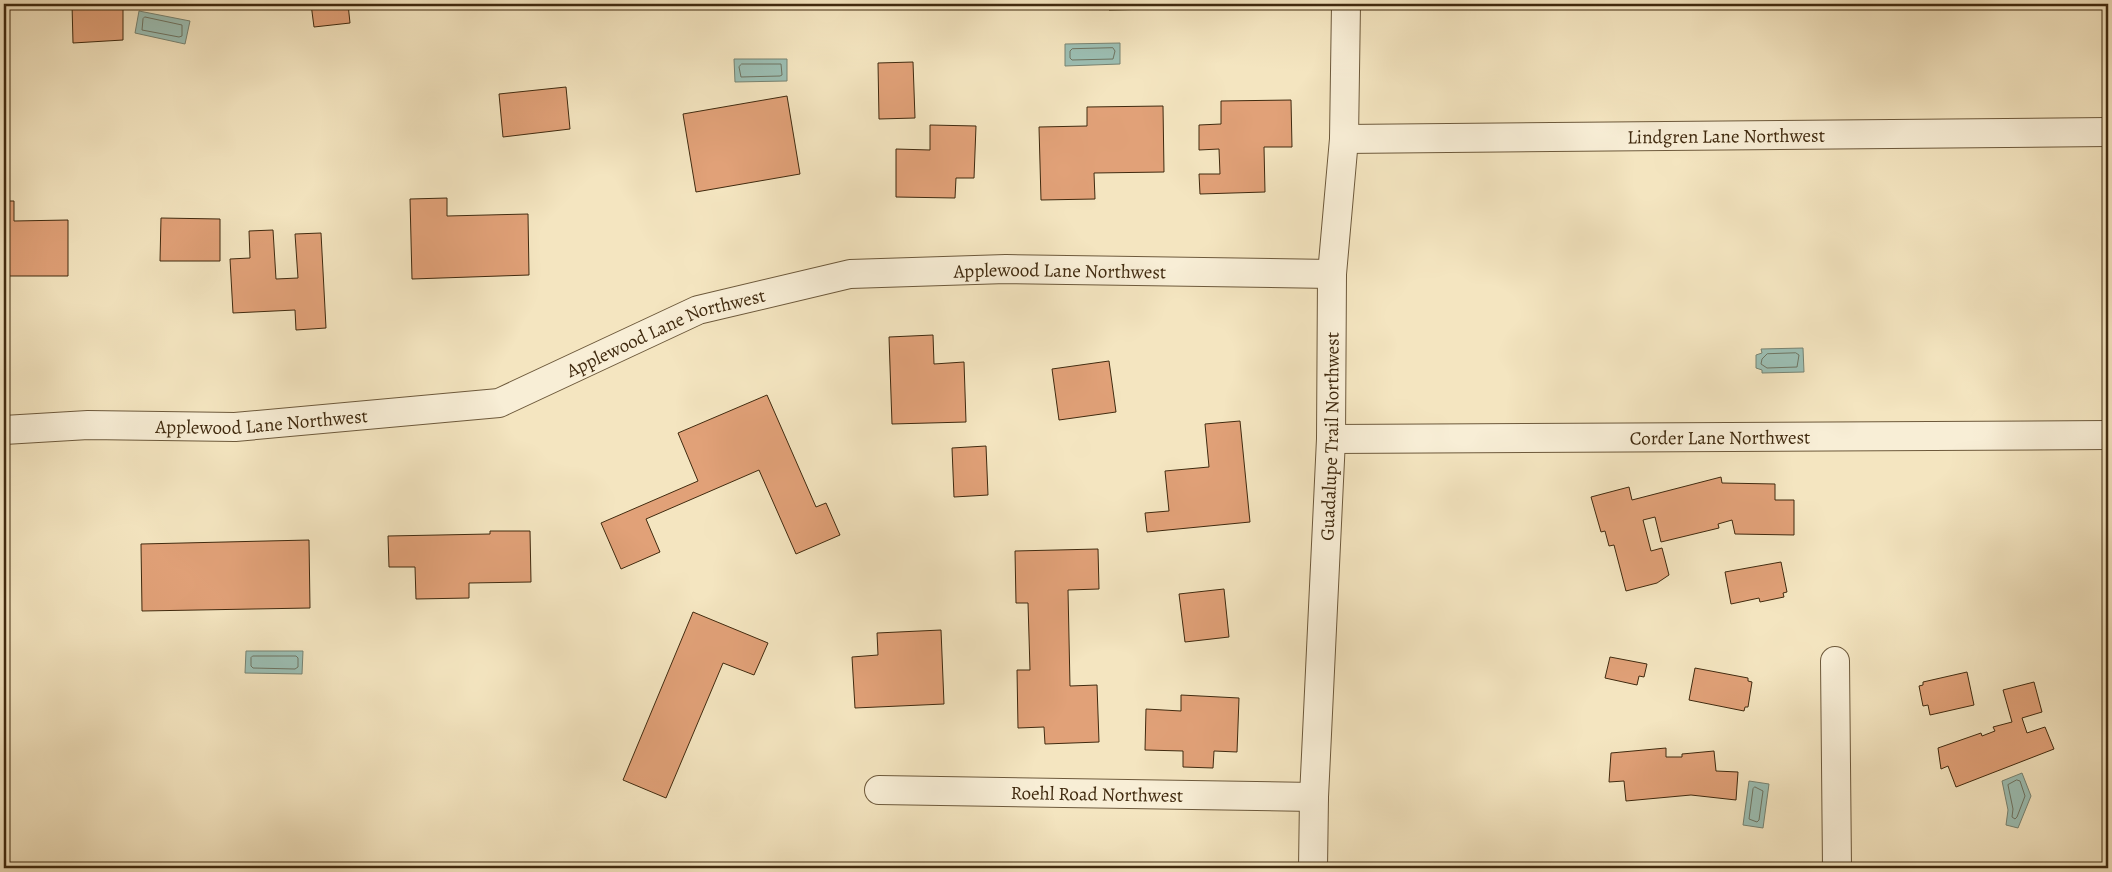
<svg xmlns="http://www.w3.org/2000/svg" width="2112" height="872" font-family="Alegreya,serif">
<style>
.water{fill:#9cbfb4;stroke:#778372}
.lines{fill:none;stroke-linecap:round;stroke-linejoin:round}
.shore{stroke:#6e7462;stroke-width:1}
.building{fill:#e1a178;stroke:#402a0f}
.street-casing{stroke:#6d593b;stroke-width:30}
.street{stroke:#f8eed6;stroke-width:28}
.labels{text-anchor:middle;stroke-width:5;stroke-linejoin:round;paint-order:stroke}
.street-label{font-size:19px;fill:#402a0f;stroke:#f8eed6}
</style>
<rect width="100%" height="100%" fill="#f4e5c0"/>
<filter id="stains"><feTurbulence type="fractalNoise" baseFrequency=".004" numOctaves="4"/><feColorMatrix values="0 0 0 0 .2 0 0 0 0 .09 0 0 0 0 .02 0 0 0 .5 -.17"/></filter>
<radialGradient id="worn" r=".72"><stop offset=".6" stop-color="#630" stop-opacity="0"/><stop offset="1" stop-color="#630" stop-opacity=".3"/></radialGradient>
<g class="water">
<path d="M139,11L190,21L185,44L135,33Z"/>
<path d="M1120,43V64L1065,66V44Z"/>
<path d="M734,59H787V81L735,82Z"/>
<path d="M1803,348L1804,372L1762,373V370L1756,368V355L1762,353L1761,349Z"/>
<path d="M246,651H303L302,674L245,673Z"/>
<path d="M2022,773L2031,796L2018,828L2006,825L2008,810L2002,781Z"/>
<path d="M1749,781L1769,784L1763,828L1743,825Z"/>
</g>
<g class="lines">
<g class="shore">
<path d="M145,17L182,25V36L179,37L142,30L143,19Z"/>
<path d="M1113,48L1115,51L1113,59L1072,60L1070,58V51L1072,49Z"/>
<path d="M742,64H781L782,75L780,76L741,77L739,67Z"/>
<path d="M1796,353L1799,355L1797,367L1767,368L1761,364L1762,359L1767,354Z"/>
<path d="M253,656H296L298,658V667L295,669L253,668L251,666V658Z"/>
<path d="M2017,780L2020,781L2025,796L2017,817L2015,819L2012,817L2013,809L2008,785Z"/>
<path d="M1755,787L1763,791L1759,820L1757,822L1749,819L1753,789Z"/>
</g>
</g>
<g class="building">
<path d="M72,4H123V40L73,43Z"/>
<path d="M311,4H348L350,23L314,27Z"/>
<path d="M1109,4H1200V8L1109,10Z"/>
<path d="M913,62L915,118L879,119L878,63Z"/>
<path d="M566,87L570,129L503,137L499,94Z"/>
<path d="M787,96L800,174L696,192L683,114Z"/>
<path d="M1291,100L1292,147H1264L1265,192L1200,194L1199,174H1220L1219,149L1199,150V125L1221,124V101Z"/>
<path d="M1163,106L1164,172L1094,173L1095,199L1041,200L1039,127L1087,126V107Z"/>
<path d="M930,125L976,126L974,178H956L955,198L896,197V149L930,150Z"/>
<path d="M447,198V216L528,214L529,275L412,279L410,199Z"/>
<path d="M4,201H14V221L68,220V276H4Z"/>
<path d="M161,218L220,219V261H160Z"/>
<path d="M273,230L276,279L298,278L295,234L321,233L326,328L296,330L295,310L233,313L230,259L250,258L249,231Z"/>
<path d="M933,335L934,364L964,362L966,422L892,424L889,337Z"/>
<path d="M1109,361L1116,412L1059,420L1052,369Z"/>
<path d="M767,395L816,507L826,503L840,535L796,554L759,470L646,519L660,552L621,569L601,523L698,481L678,433Z"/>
<path d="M1240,421L1250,522L1147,532L1145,513L1169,511L1165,471L1209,467L1205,424Z"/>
<path d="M986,446L988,495L954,497L952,448Z"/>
<path d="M1721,477L1722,483L1775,484V500H1794V535L1735,534L1732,520L1718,524L1719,528L1661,542L1655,517L1643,520L1651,551L1662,548L1669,575L1657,583L1626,591L1614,545L1609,546L1605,531L1601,532L1591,497L1629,487L1632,500Z"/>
<path d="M490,531H530L531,582L469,583V598L416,599L415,567H389L388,536L490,534Z"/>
<path d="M309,540L310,608L142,611L141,544Z"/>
<path d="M1098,549L1099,589L1068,590L1070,686L1097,685L1099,742L1045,744L1044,727L1018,728L1017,670H1030L1028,603H1016L1015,551Z"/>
<path d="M1781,562L1787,592L1783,593L1784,597L1760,602L1759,598L1731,604L1725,572Z"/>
<path d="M1224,589L1229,637L1185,642L1179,594Z"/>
<path d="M693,612L768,643L754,675L723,663L666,798L623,780Z"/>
<path d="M941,630L944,704L855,708L852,657L878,655L877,633Z"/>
<path d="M1610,657L1647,664L1644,677L1639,676L1637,685L1605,678Z"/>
<path d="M1695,668L1748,678V681L1752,682L1748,707H1745L1744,711L1689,700Z"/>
<path d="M1967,672L1974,705L1930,715L1928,705L1923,706L1919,686L1923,685V682Z"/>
<path d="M2034,682L2042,712L2022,718L2027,733L2045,727L2054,749L1956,787L1948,766L1941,769L1938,748L1981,733L1982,736L1995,731L1993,727L2012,722L2003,690Z"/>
<path d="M1181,695L1239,698L1237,752L1214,751L1213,768L1183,767V751L1145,750L1146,709L1181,711Z"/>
<path d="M1666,748V757H1682V754L1714,751L1716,771L1738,772L1736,800L1691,795L1626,801L1624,781L1609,782L1611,753Z"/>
</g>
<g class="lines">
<defs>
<g id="street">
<path id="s1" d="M1344,139L2108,132"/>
<path id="s2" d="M4,430L88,425L235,427L499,403L698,310L850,274L1006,269L1332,274"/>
<path id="s3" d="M1331,439L2108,435"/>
<path d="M1835,661L1837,868"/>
<path id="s4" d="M879,790L1314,797"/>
<path id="s5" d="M1313,868L1314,797L1331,439L1332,274L1344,139L1346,4"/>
</g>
</defs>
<use href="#street" class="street-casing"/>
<use href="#street" class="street"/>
</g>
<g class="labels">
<g class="street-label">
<text dy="7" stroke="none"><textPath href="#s1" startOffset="382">Lindgren Lane Northwest</textPath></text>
<text dy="7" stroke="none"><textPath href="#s2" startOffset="1082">Applewood Lane Northwest</textPath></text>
<text dy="7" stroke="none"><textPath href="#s2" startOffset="678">Applewood Lane Northwest</textPath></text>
<text dy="7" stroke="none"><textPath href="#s2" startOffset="258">Applewood Lane Northwest</textPath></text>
<text dy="7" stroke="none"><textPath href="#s5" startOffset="432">Guadalupe Trail Northwest</textPath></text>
<text dy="7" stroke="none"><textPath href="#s3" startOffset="389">Corder Lane Northwest</textPath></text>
<text dy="7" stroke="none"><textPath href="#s4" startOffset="218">Roehl Road Northwest</textPath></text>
</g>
</g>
<rect width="2112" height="872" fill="none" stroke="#f4e5c0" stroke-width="20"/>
<rect x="5" y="5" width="2102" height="862" fill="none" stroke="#402a0f" stroke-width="2.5"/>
<rect x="10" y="10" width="2092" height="852" fill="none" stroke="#402a0f"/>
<rect width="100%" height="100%" filter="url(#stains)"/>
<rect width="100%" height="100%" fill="url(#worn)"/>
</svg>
